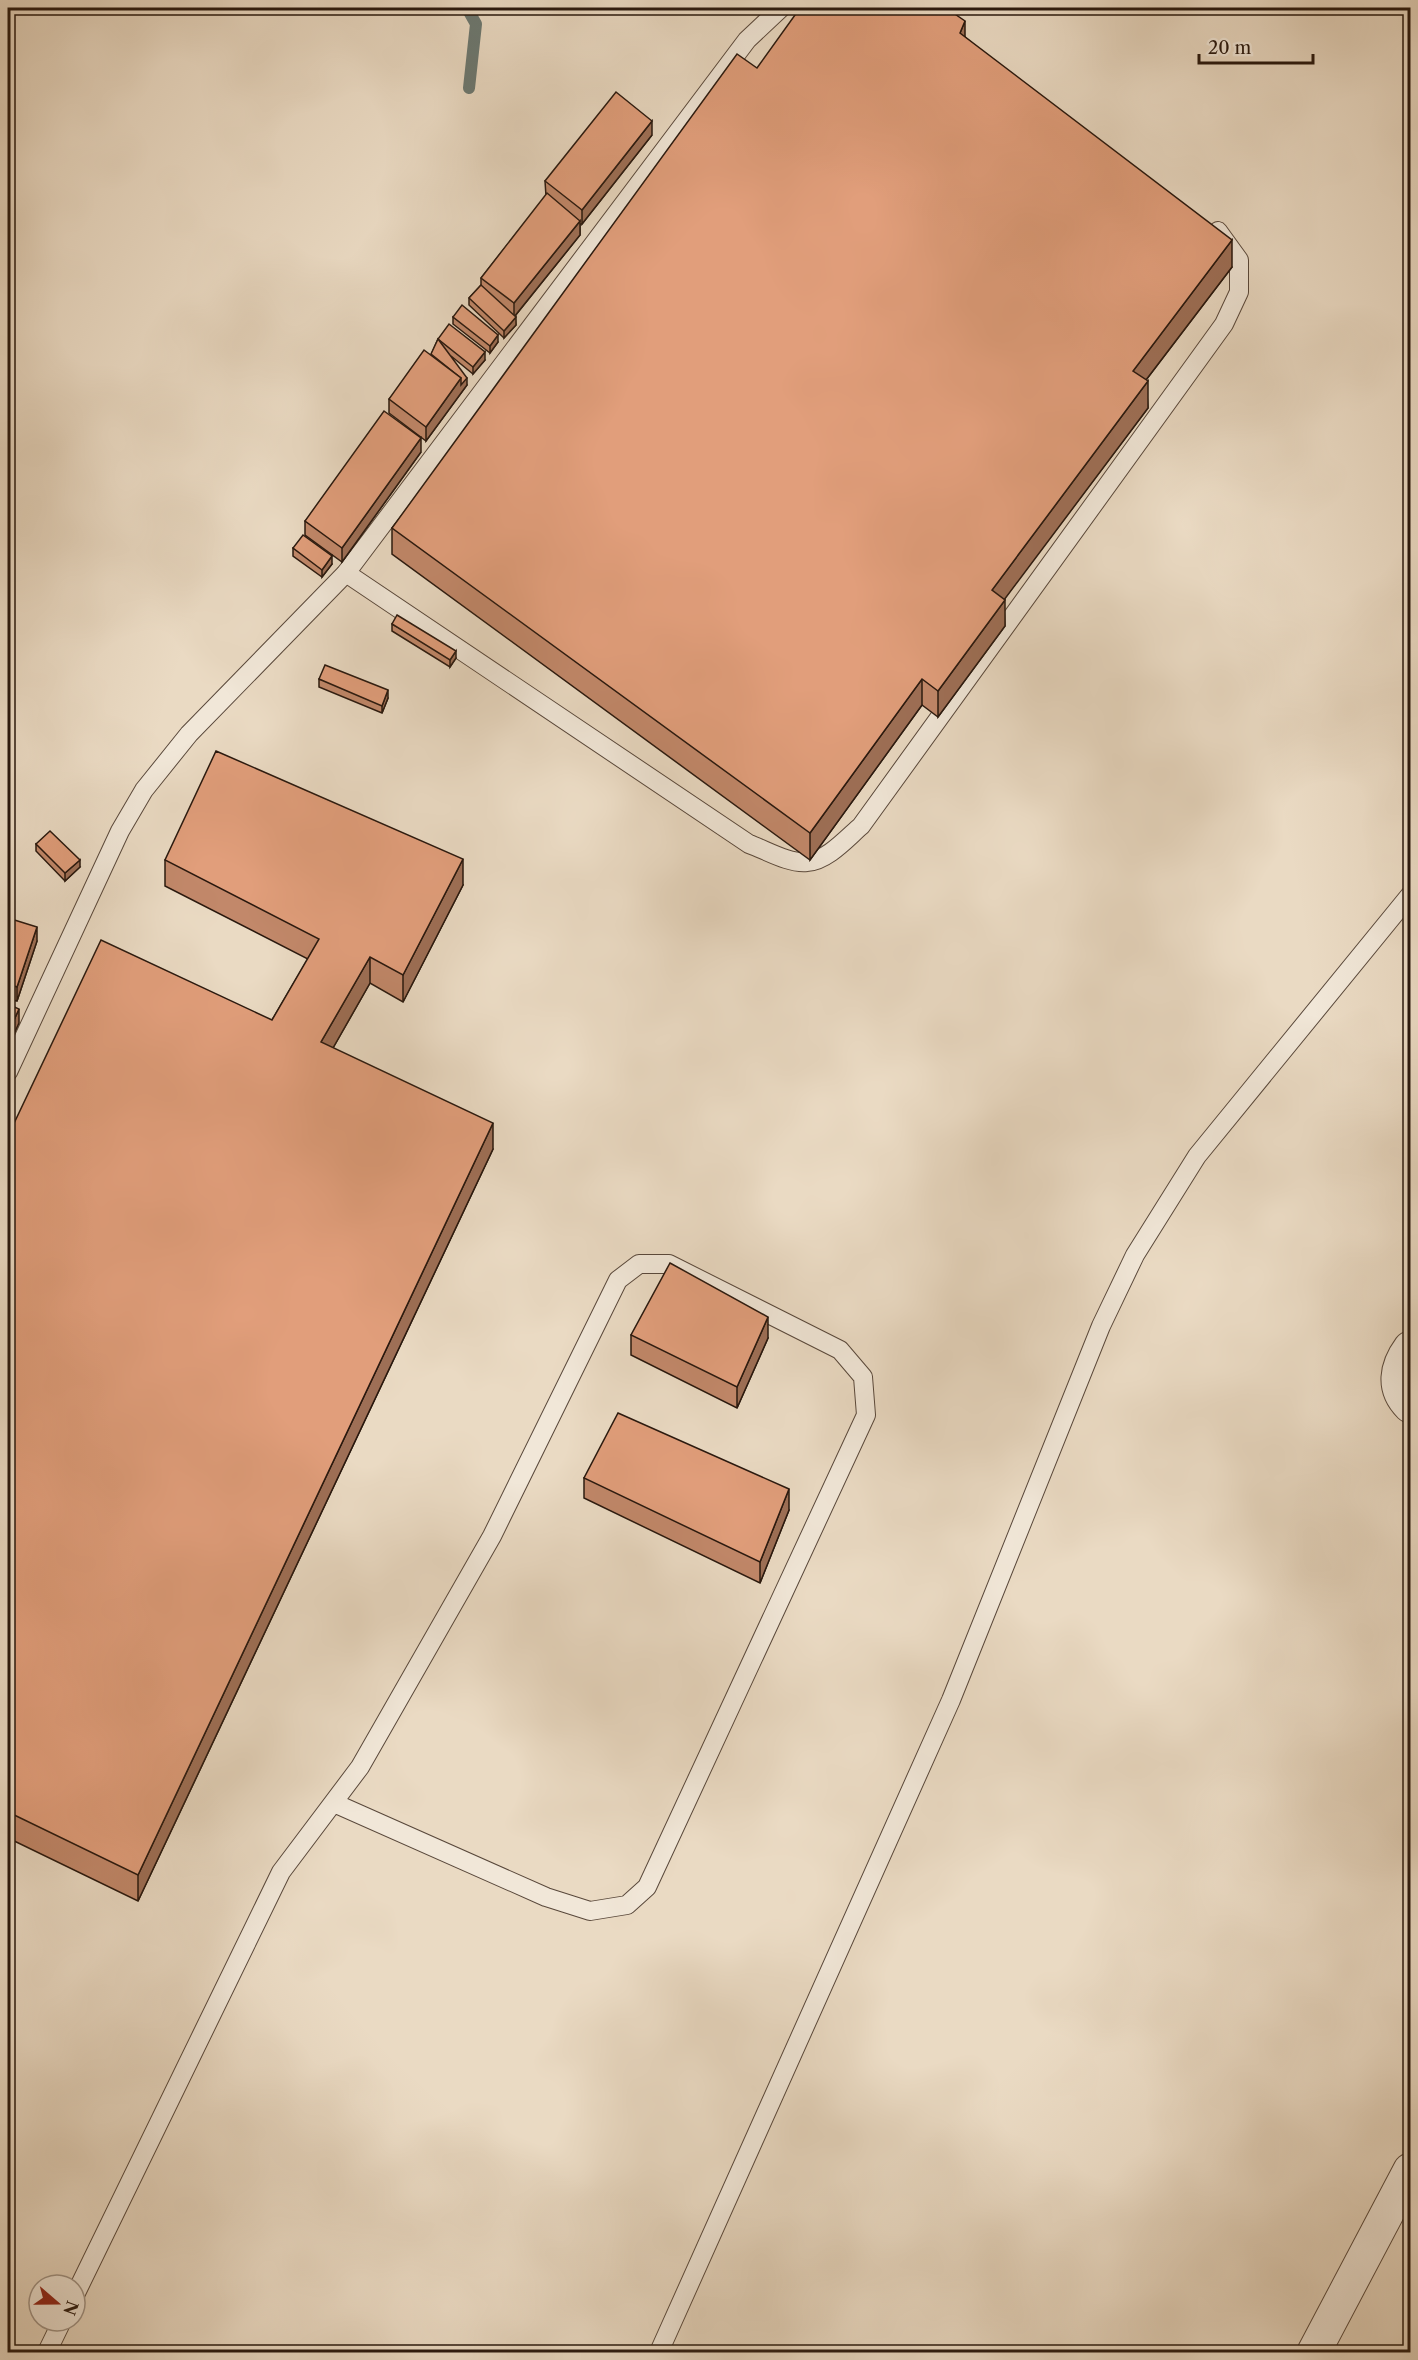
<svg xmlns="http://www.w3.org/2000/svg" width="1418" height="2360" font-family="'Libre Caslon Text',serif">
<style>
.lines{fill:none;stroke-linecap:round;stroke-linejoin:round}
.stream{stroke:#6c7972;stroke-width:12}
.service-casing{stroke:#59483b;stroke-width:20}
.minor-casing{stroke:#59483b;stroke-width:35}
.service{stroke:#f1e7d8;stroke-width:18}
.minor{stroke:#f1e7d8;stroke-width:33}
.wall{fill:#c2886a;stroke:#29180e;stroke-width:1.5}
.shaded-wall{fill:#9e6f56;stroke:#29180e;stroke-width:1.5}
.building{fill:#e19e7b;stroke:#29180e;stroke-width:1.5}
</style>
<rect width="100%" height="100%" fill="#eadac3"/>
<filter id="stains"><feTurbulence type="fractalNoise" baseFrequency=".00333" numOctaves="4"/><feColorMatrix values="0 0 0 0 .2 0 0 0 0 .09 0 0 0 0 .02 0 0 0 .5 -.17"/></filter>
<radialGradient id="worn" r=".72"><stop offset=".6" stop-color="#630" stop-opacity="0"/><stop offset="1" stop-color="#630" stop-opacity=".3"/></radialGradient>
<g class="lines">
<path class="stream" d="M467,8L476,24L469,88"/>
<defs>
<g id="service">
<path d="M346,573L749,844C766,850 789,864 807,862C827,861 847,838 861,826L1224,324L1239,292V260L1218,231"/>
<path d="M8,1072L120,831L144,790L189,734L346,573L747,40L781,8"/>
<path d="M75,2295L281,1872L360,1767L492,1536L618,1280L639,1264H669L840,1350L863,1377L866,1415L647,1887L627,1905L590,1911L546,1897L334,1803"/>
<path d="M47,2352L62,2321"/>
<path d="M659,2352L951,1700L1101,1326L1135,1255L1197,1156L1410,895"/>
</g>
<g id="minor">
<path d="M1410,1348C1396,1367 1392,1388 1410,1406"/>
<path d="M1314,2352L1410,2170"/>
</g>
</defs>
<use href="#service" class="service-casing"/>
<use href="#minor" class="minor-casing"/>
<use href="#service" class="service"/>
<use href="#minor" class="minor"/>
</g>
<g class="wall">
<path d="M965,37L1232,267L1146,380L1148,408L1004,599L1005,626L938,717L922,705L810,860L392,554V528L757,68Z"/>
<path d="M652,135L582,224H580V235L515,316L516,325L504,338L469,305V298L481,285V278L546,196L545,181Z"/>
<path d="M453,317L498,342L490,353L453,324Z"/>
<path d="M438,339L485,360L473,374L451,356L467,385L426,441L389,413V399L431,355Z"/>
<path d="M421,452L342,562L305,535V521Z"/>
<path d="M293,548L332,564L322,577L293,556Z"/>
<path d="M392,624L456,658L450,667L392,631Z"/>
<path d="M319,679L388,698L382,713L319,687Z"/>
<path d="M36,844L80,867L65,881L36,851Z"/>
<path d="M165,860L463,885L403,1002L370,983L333,1048L493,1149L138,1901L8,1838V1136L272,1020L308,959L165,886Z"/>
<path d="M8,918L37,941L17,1001L8,999Z"/>
<path d="M631,1335L768,1338L737,1408L631,1355Z"/>
<path d="M584,1478L789,1510L760,1583L584,1498Z"/>
</g>
<g class="shaded-wall">
<path d="M965,21V47L960,33Z"/>
<path d="M652,121V135L582,224V210Z"/>
<path d="M580,221V235L514,317V303Z"/>
<path d="M1232,240V267L1133,397V371Z"/>
<path d="M516,317V325L504,338V331Z"/>
<path d="M498,335V342L490,353V346Z"/>
<path d="M485,352V360L473,374V367Z"/>
<path d="M461,378H467V385L426,441V427Z"/>
<path d="M1148,381V408L992,616V590Z"/>
<path d="M421,438V452L342,562V548Z"/>
<path d="M332,556V564L322,577V570Z"/>
<path d="M1005,600V626L938,717V691Z"/>
<path d="M456,651V658L450,667V660Z"/>
<path d="M922,679V705L810,860V833Z"/>
<path d="M388,690V698L382,713V706Z"/>
<path d="M463,859V885L403,1002V975Z"/>
<path d="M80,860V867L65,881V873Z"/>
<path d="M37,927V941L17,1001V987Z"/>
<path d="M370,957V983L321,1069V1042Z"/>
<path d="M19,1009V1023L8,1047V1033Z"/>
<path d="M493,1123V1149L138,1901V1875Z"/>
<path d="M768,1317V1338L737,1408V1387Z"/>
<path d="M789,1489V1510L760,1583V1562Z"/>
</g>
<g class="building">
<path d="M800,8H946L965,21L960,33L1232,240L1133,371L1148,381L992,590L1005,600L938,691L922,679L810,833L392,528L737,54L757,68Z"/>
<path d="M616,92L652,121L582,210L545,181Z"/>
<path d="M547,193L580,221L514,303L481,278Z"/>
<path d="M481,285L516,317L504,331L469,298Z"/>
<path d="M462,305L498,335L490,346L453,317Z"/>
<path d="M449,324L485,352L473,367L438,339Z"/>
<path d="M438,339L467,378L461,385V378L431,354Z"/>
<path d="M424,350L461,378L426,427L389,399Z"/>
<path d="M384,411L421,438L342,548L305,521Z"/>
<path d="M303,535L332,556L322,570L293,548Z"/>
<path d="M397,615L456,651L450,660L392,624Z"/>
<path d="M325,665L388,690L382,706L319,679Z"/>
<path d="M216,751L463,859L403,975L370,957L321,1042L493,1123L138,1875L8,1812V1136L101,940L272,1020L319,939L165,860Z"/>
<path d="M50,831L80,860L65,873L36,844Z"/>
<path d="M8,918L37,927L17,987L8,984Z"/>
<path d="M8,1004L19,1009L8,1033Z"/>
<path d="M670,1263L768,1317L737,1387L631,1335Z"/>
<path d="M618,1413L789,1489L760,1562L584,1478Z"/>
</g>
<rect width="1418" height="2360" fill="none" stroke="#eadac3" stroke-width="30"/>
<rect x="9" y="9" width="1400" height="2342" fill="none" stroke="#29180e" stroke-width="3"/>
<rect x="15" y="15" width="1388" height="2330" fill="none" stroke="#29180e" stroke-width="1.5"/>
<g transform="translate(57 2303) rotate(110)"><circle r="28" fill="#f1e7d8" stroke="#a19487" stroke-width="1.5"/>
<path d="M0-4.5L10 22L0 15L-10 22Z" fill="#8f2418"/>
<text y="-9" font-size="16" font-weight="bold" text-anchor="middle" fill="#29180e">N</text>
</g>
<path d="M1199 54v9h114v-9" fill="none" stroke="#29180e" stroke-width="3"/>
<text x="1208" y="54" font-size="18" fill="#29180e" stroke="#f1e7d8" stroke-width="4.5" paint-order="stroke">20 m</text>
<rect width="100%" height="100%" filter="url(#stains)"/>
<rect width="100%" height="100%" fill="url(#worn)"/>
</svg>
